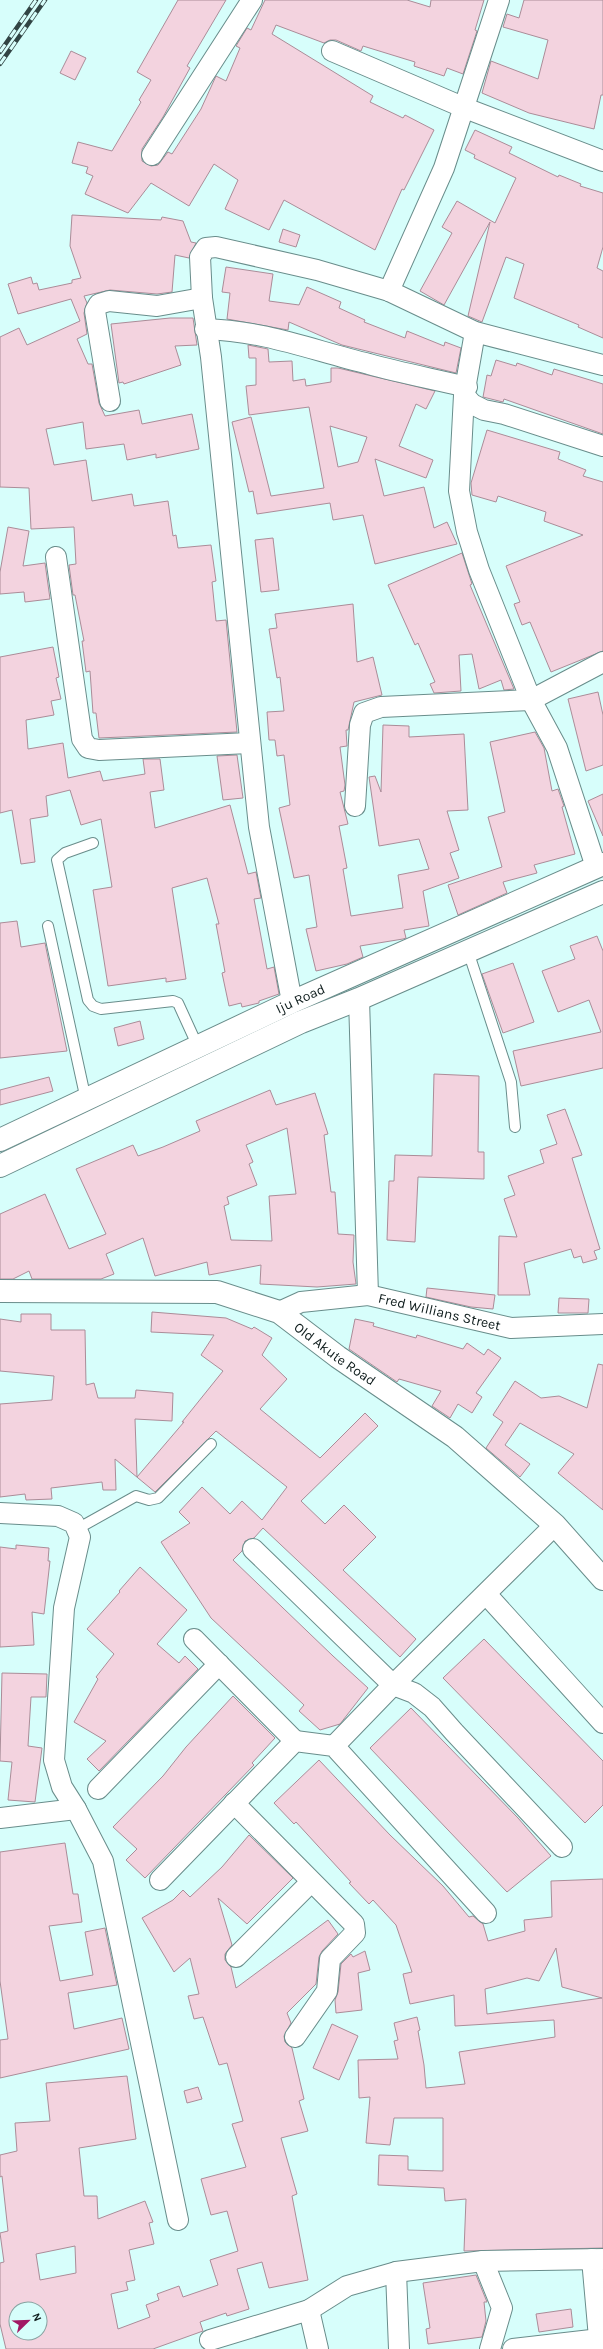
<svg xmlns="http://www.w3.org/2000/svg" width="603" height="2349" font-family="Karla,sans-serif">
<style>
.building{fill:#f3d3df;stroke:#ab8c98;fill-rule:evenodd}
.lines{fill:none;stroke-linecap:round;stroke-linejoin:round}
.lane-casing{stroke:#698d8b;stroke-width:12}
.street-casing{stroke:#698d8b;stroke-width:22}
.secondary-casing{stroke:#698d8b;stroke-width:24}
.lane{stroke:#fff;stroke-width:10}
.street{stroke:#fff;stroke-width:20}
.secondary{stroke:#fff;stroke-width:22}
.rail-casing{stroke:#324444;stroke-width:4.5}
.rail{stroke:#d7fefb;stroke-width:3;stroke-dasharray:9;stroke-linecap:butt}
.labels{text-anchor:middle;stroke-width:4;stroke-linejoin:round;paint-order:stroke}
.street-label{font-size:14px;fill:#0d1b1b;stroke:#d7fefb}
</style>
<rect width="100%" height="100%" fill="#d7fefb"/>
<g class="building">
<path d="M178,0H226L187,66L190,68L163,117L142,149V161L151,166L158,165L168,152L172,154L201,109L216,76L226,81L240,48L236,46L247,28L251,30L265,0H407L430,7L431,0H484L475,30L477,31L463,74L447,68L444,76L414,66L415,62L363,46L361,51L336,40H330L324,43L276,25L272,34L373,96L370,102L403,118L405,115L434,130L404,190L402,189L375,250L284,200L269,230L225,209L238,180L214,164L189,206L151,183L128,213L85,194L93,176L86,173L88,167L72,163L78,142L112,151L141,102L139,100L151,80L137,72Z"/>
<path d="M524,0H603V95H601L594,129L529,113L482,93L491,61L538,79L548,40L503,27L507,14L519,18Z"/>
<path d="M71,51L86,58L75,80L60,73Z"/>
<path d="M475,130L512,147L509,153L558,177L559,175L581,184L580,186L603,193V247L597,268L603,271V338L578,327L579,325L514,298L524,264L506,257L482,322L468,316L490,222L444,305L420,291L452,233L442,227L457,201L495,223L516,178L474,158L475,155L465,150Z"/>
<path d="M72,215L161,220L162,217L183,221L191,242L196,243L189,258L175,255L172,292L157,294L110,290L84,296L87,303L84,313L87,334L77,339L88,364H92L99,403L105,416L139,410L142,424L192,414L199,449L156,458V454L127,460L124,444L86,449L83,422L46,429L54,465L86,460L92,501L132,494L134,506L168,501L173,536L176,535L178,548L211,545L216,581L212,582L216,621L226,620L237,732L99,738L96,713H93L90,671L86,672L82,641H84L75,595H73L69,565L76,564L74,527L31,529L29,488L0,487V337L19,328L27,345L80,321L71,299L18,314L8,284L31,277L33,284L37,283L39,290L72,283V280L81,278L70,246Z"/>
<path d="M283,229L300,235L296,247L279,242Z"/>
<path d="M226,267L273,274L269,301L299,305L307,287L341,302L339,308L365,320L364,322L405,338L407,331L444,346L445,342L461,348L456,373L342,345L289,322L288,330L227,319L230,293L222,292Z"/>
<path d="M170,318H193L197,345L175,346L181,365L124,384L123,382L119,383L111,324Z"/>
<path d="M248,345L268,349L269,362L292,361L293,381L305,379L306,386L331,382V368H338L435,391L426,409L416,404L399,446L433,460L426,478L375,459L384,496L424,487L434,528L447,522L457,544L375,564L363,515L333,520L330,503L257,514L253,491L249,492L232,422L251,417L271,496L324,488L309,407L249,415L246,386L256,385V358H249ZM330,426L367,437L358,462L338,467Z"/>
<path d="M496,360L516,366L517,363L552,375L554,369L603,384V434L504,399L503,402L483,397L487,375L491,376Z"/>
<path d="M487,430L560,452L558,459L586,470L583,476L603,482V651L551,672L530,622L522,625L514,604L520,602L506,566L583,535L544,521L546,512L498,496L496,502L472,495L471,483Z"/>
<path d="M8,527L29,531L23,566L45,563L50,599L25,602L24,592L0,594V572Z"/>
<path d="M273,538L279,590L261,592L255,540Z"/>
<path d="M462,553L472,584L470,585L514,689L504,690L501,680L479,689L472,654L459,655L461,691L434,693L430,684L435,682L418,643L415,645L388,585Z"/>
<path d="M353,604L357,662L373,657L382,695L354,702L348,730H346L347,746L340,747L345,785L344,791L340,792L348,824L339,826L347,868L343,869L351,916L403,908L398,875L429,869L419,839L379,846L369,777L375,776L381,792L383,725L409,726V737L464,734L468,810L447,811L459,850L450,853L459,878L423,891L429,926L404,930L406,938L403,939L360,946L363,957L347,964L316,971L306,929L317,927L309,875L294,878L279,808L290,805L284,755L277,756L275,740H269L267,712L284,711L280,677L277,678L269,629L277,628L275,614Z"/>
<path d="M53,647L59,677L56,678L61,699L51,701L54,715L26,720L28,749L63,743L68,778L100,771L103,781L145,774L143,759H160L164,790L150,792L155,828L230,805L248,874L256,872L261,898L254,899L267,969L274,967L279,994L259,1001V1003L242,1007L241,1003L229,1006L222,973L225,972L216,924H219L207,878L172,888L186,979L166,982V978L108,986L93,890L112,887L101,819L81,825L70,790L46,796L48,816L30,819L35,862L21,864L12,810L0,813V657Z"/>
<path d="M598,692L603,715V765L586,771L568,699Z"/>
<path d="M535,732L544,748L552,791L558,789L564,806L562,807L575,854L534,865L537,873L503,882L507,893L458,915L448,885L502,867L488,817L505,812L490,742Z"/>
<path d="M237,755L243,798L223,800L217,756Z"/>
<path d="M603,794V836L588,801Z"/>
<path d="M17,921L21,947L45,943L67,1051L0,1058V923Z"/>
<path d="M597,936L603,951V1068L521,1086L513,1051L601,1032L589,1000L558,1012L542,971L575,959L570,946Z"/>
<path d="M513,963L534,1022L503,1033L482,974Z"/>
<path d="M140,1021L144,1039L118,1046L114,1028Z"/>
<path d="M434,1074L479,1076L478,1152H484V1179L418,1177L415,1242L387,1240L389,1181H394L395,1155L432,1156Z"/>
<path d="M49,1077L53,1091L0,1105V1090Z"/>
<path d="M270,1090L276,1105L315,1093L328,1134L324,1135L331,1192H335L338,1234L354,1235L353,1262L356,1284L317,1287L260,1284L261,1265L209,1275L207,1262L155,1276L143,1238L106,1254L114,1274L101,1279H32L29,1271L13,1279H0V1214L45,1194L69,1249L106,1234L76,1169L133,1145L138,1156L163,1147L200,1131L196,1121ZM287,1128L296,1194L269,1196L272,1241L231,1240L224,1206L229,1204L227,1197L257,1185L249,1164L253,1162L246,1145Z"/>
<path d="M565,1109L582,1155L572,1158L600,1249L594,1251L597,1259L583,1263L581,1256L574,1258L571,1249L524,1263L530,1295H498L499,1236L517,1237L504,1199L515,1195L508,1176L544,1163L540,1150L557,1144L547,1115Z"/>
<path d="M427,1288L495,1295L493,1309L471,1307L426,1297Z"/>
<path d="M559,1298L589,1299L588,1313H558Z"/>
<path d="M152,1312L226,1318L252,1329L254,1327L272,1338L262,1355L287,1379L260,1409L320,1458L365,1413L378,1426L301,1501L325,1524L344,1505L376,1537L343,1570L416,1639L400,1657L263,1528L254,1538L245,1541L242,1551L233,1560L333,1656L368,1688L340,1724L320,1730L299,1711L304,1705L211,1618L161,1542L190,1523L179,1512L202,1487L230,1514L242,1501L262,1520L287,1487L216,1431L155,1492L115,1459L116,1490H103L102,1482L51,1488L52,1499L26,1500L25,1494L0,1497V1404L52,1400L54,1376L0,1371V1319L21,1322V1314H51V1330H85L86,1385L94,1383L98,1398H135L136,1390L173,1393L172,1421L135,1419L137,1477L184,1422H182L223,1371L201,1355L214,1335L151,1332Z"/>
<path d="M355,1319L374,1323L373,1326L416,1338L417,1335L463,1349L467,1343L484,1355L488,1349L501,1358L476,1393L482,1397L472,1413L458,1404L450,1418L432,1406L441,1391L399,1379L397,1382L349,1349Z"/>
<path d="M598,1364L603,1365V1510L558,1473L574,1454L520,1423L505,1445L530,1464L520,1477L486,1448L503,1422L493,1415L515,1381L541,1398L559,1396L587,1408Z"/>
<path d="M16,1545L49,1548L48,1561H50L44,1614L32,1612L34,1645L0,1647V1547L16,1549Z"/>
<path d="M140,1567L187,1610L157,1644L179,1663L185,1656L198,1669L99,1771L87,1759L106,1741L74,1722L98,1679L96,1677L114,1654L87,1629L120,1592L119,1591Z"/>
<path d="M484,1639L603,1761V1805L585,1823L443,1678Z"/>
<path d="M2,1673L47,1674L46,1697H31L28,1746L42,1748L35,1802L8,1800L12,1762L0,1761Z"/>
<path d="M233,1696L275,1738L252,1763L254,1765L145,1878L126,1860L137,1849L113,1827L163,1776L186,1747Z"/>
<path d="M411,1708L518,1818L551,1856L507,1892L370,1748Z"/>
<path d="M319,1760L390,1835L443,1886L469,1917L473,1916L483,1924L488,1941L525,1931L524,1920L552,1917L551,1881L603,1879V2248L464,2251L466,2199L445,2201L444,2188L378,2185L379,2155L408,2156V2170L443,2171V2118H394L390,2145L366,2143L370,2097L359,2098L358,2060L398,2059L394,2041L398,2040L394,2023L417,2017L420,2030L418,2031L424,2065L426,2088L465,2084L459,2052L555,2037L554,2020L455,2026L454,1995L410,2004L403,1974L412,1972L396,1925L373,1900L369,1904L349,1883L351,1882L296,1822L294,1824L274,1803ZM556,1948L562,1987L602,1998L487,2014L485,1989L527,1978L539,1981Z"/>
<path d="M249,1835L293,1878L247,1924L218,1898L232,1945L225,1954V1960L231,1967L236,1988L328,1920L338,1934L322,1951L319,1957L316,1984L287,2013L291,2023L284,2036L285,2042L292,2048L304,2099L299,2101L308,2131L281,2138L297,2194L292,2196L308,2280L269,2288L262,2262L237,2269L249,2309L227,2316L226,2313L200,2322L203,2331L153,2349H6L0,2324V2263L4,2262L0,2233L8,2231L2,2176L0,2177V2155L17,2151L15,2123L50,2121L46,2083L127,2076L136,2139L79,2148L84,2196H97L98,2219L145,2201L153,2222L149,2223L154,2244L129,2250L135,2280L126,2282L128,2290L111,2294L118,2329L150,2317L146,2305L159,2300L157,2294L179,2286L183,2297L218,2285L210,2260L238,2251L227,2211L211,2215L201,2179L246,2167L232,2124L243,2121L227,2063L219,2065L203,2017L194,2019L188,1996L199,1994L190,1958L174,1972L142,1918L173,1900L183,1890L190,1897L222,1867ZM75,2246L76,2273L40,2280L36,2254ZM16,2309H40V2333H16Z"/>
<path d="M65,1843L73,1894H78L82,1922L49,1926L60,1981L93,1975L85,1932L105,1928L117,1985L68,1993L74,2029L122,2018L129,2049L0,2078V2040L8,2039L0,1981V1852Z"/>
<path d="M365,1951L370,1970L358,1973L362,2010L336,2013L335,2000L338,1992L341,1964L351,1954L353,1957Z"/>
<path d="M332,2024L358,2036L339,2080L313,2068Z"/>
<path d="M198,2087L202,2099L187,2103L184,2091Z"/>
<path d="M476,2275L487,2302H484L486,2321L482,2337L428,2344L426,2329L430,2328L423,2283Z"/>
<path d="M571,2309L573,2327L539,2332L536,2314Z"/>
</g>
<g class="lines">
<defs>
<g id="lane">
<path d="M93,843L65,853L57,860L88,1000L93,1006L101,1009L173,1001L178,1003L199,1049"/>
<path d="M48,926L86,1100"/>
<path d="M468,951L511,1082L515,1127"/>
<path d="M77,1529L136,1496L149,1500L158,1498L211,1444"/>
</g>
<g id="street">
<path d="M332,51L465,108L603,161"/>
<path d="M152,155L252,0"/>
<path d="M389,291L444,168L499,0"/>
<path d="M205,329C266,331 311,350 369,364C401,373 434,379 467,387"/>
<path d="M475,332L464,395L459,491L467,532L479,570L531,700L557,748L596,867"/>
<path d="M464,395L472,404L484,410L504,414L603,446"/>
<path d="M110,401L95,311L99,304L109,301L157,306L202,298"/>
<path d="M56,557L82,739L88,748L99,750L249,743"/>
<path d="M355,806L360,725L364,713L381,707L531,700L603,662"/>
<path d="M359,999L368,1295"/>
<path d="M292,1002L259,827L211,357L202,298L200,257L206,248L216,247L317,270L389,291L475,332L603,365"/>
<path id="s1" d="M279,1312L301,1302L368,1295L511,1328L603,1324"/>
<path d="M0,1513L58,1516L74,1523L80,1537L64,1608L54,1760L62,1787L76,1809L103,1861L178,2220"/>
<path d="M253,1549L393,1685L414,1693L432,1707L454,1732L562,1847"/>
<path d="M486,1594L603,1723"/>
<path d="M194,1639L295,1741"/>
<path d="M334,1746L393,1685L555,1525"/>
<path d="M98,1789L219,1664"/>
<path d="M234,1803L354,1924L355,1933L330,1959L327,1991L295,2037"/>
<path d="M0,1818L76,1809"/>
<path d="M160,1880L295,1741L334,1746L486,1913"/>
<path d="M236,1957L311,1882"/>
<path d="M592,2259L600,2349"/>
<path d="M483,2261L502,2308L490,2349"/>
<path d="M396,2272L399,2349"/>
<path d="M309,2310L347,2286L396,2272L483,2261L603,2259"/>
<path d="M210,2340L309,2310L318,2349"/>
<path d="M513,2349L600,2339"/>
</g>
<g id="secondary">
<path id="s2" d="M0,1140L292,1002L603,864"/>
<path d="M0,1166L301,1022L359,999L603,892"/>
<path id="s3" d="M0,1291L217,1292L279,1312L338,1357L455,1437L555,1525L603,1579"/>
</g>
</defs>
<use href="#lane" class="lane-casing"/>
<use href="#street" class="street-casing"/>
<use href="#secondary" class="secondary-casing"/>
<use href="#lane" class="lane"/>
<use href="#street" class="street"/>
<use href="#secondary" class="secondary"/>
<defs>
<g id="rail">
<path d="M0,52L36,0"/>
<path d="M0,64L45,0"/>
</g>
</defs>
<use href="#rail" class="rail-casing"/>
<use href="#rail" class="rail"/>
</g>
<g class="labels">
<g class="street-label">
<text dy="5" stroke="none"><textPath href="#s2" startOffset="332">Iju Road</textPath></text>
<text dy="5" stroke="none"><textPath href="#s1" startOffset="165">Fred Willians Street</textPath></text>
<text dy="5" stroke="none"><textPath href="#s3" startOffset="352">Old Akute Road</textPath></text>
</g>
</g>
<g transform="translate(28 2321) rotate(67)"><circle r="19" fill="#d7fefb" stroke="#86a3a1"/>
<path d="M0-3L7 15L0 10L-7 15Z" fill="#a11864"/>
<text y="-6" font-size="11" font-weight="bold" text-anchor="middle" fill="#0d1b1b">N</text>
</g>
</svg>
